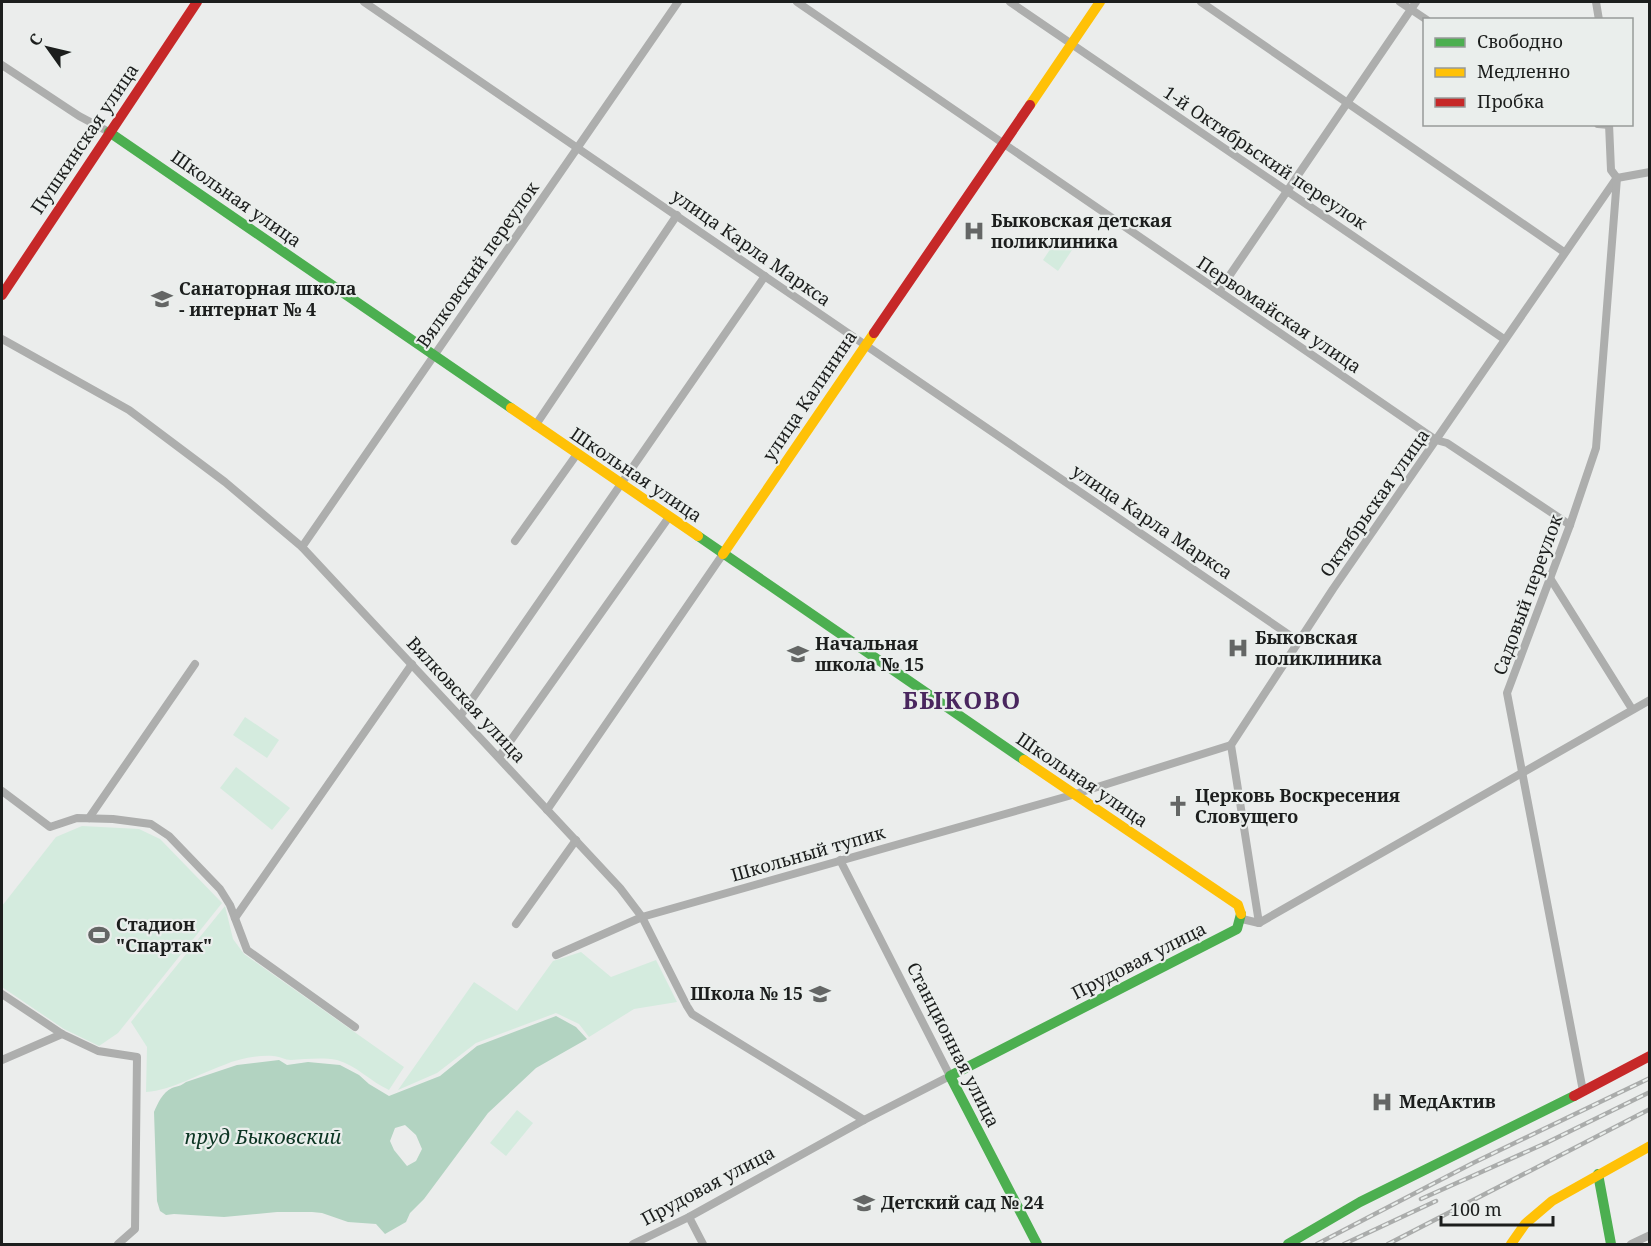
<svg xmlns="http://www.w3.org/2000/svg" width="1651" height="1246" font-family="'Noto Serif',serif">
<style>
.green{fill:#d4ebde}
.water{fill:#b2d3c1;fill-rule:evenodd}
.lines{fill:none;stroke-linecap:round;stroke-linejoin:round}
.street{stroke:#adaead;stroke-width:8}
.fast{stroke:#4caf50;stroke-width:10}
.slow{stroke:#ffc107;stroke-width:10}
.jam{stroke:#c62828;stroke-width:10}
.rail-casing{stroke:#aaacab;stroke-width:4.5}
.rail{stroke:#eaeeec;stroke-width:2;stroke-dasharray:7;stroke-linecap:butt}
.labels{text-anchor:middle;stroke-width:4.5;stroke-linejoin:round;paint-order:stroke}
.street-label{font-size:18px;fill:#1c1e1d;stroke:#eaeeec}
.poi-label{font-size:18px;font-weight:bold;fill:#1c1e1d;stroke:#eaeeec;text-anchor:start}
.water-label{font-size:20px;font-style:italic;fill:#0c3523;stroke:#eaeeec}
.district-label{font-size:24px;font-weight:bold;letter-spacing:1.5px;fill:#49265e;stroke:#eaeeec}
</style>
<rect width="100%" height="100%" fill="#ebedec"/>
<g class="green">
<path d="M1057,239L1072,250L1058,271L1043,260Z"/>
<path d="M245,717L279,740L267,758L233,735Z"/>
<path d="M236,767L290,808L272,830L220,788Z"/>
<path d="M82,826L139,829L160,839L222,903L118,1033L99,1046L64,1029L2,987V906L56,837Z"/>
<path d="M225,906L233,939L244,954L404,1067L389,1090C371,1082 356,1065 337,1060C323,1057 305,1059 291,1060C285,1060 279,1056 273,1056C257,1055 238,1059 224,1065C198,1074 173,1090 146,1092L147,1047L131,1022Z"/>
<path d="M581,952L611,977L656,960L677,1002L634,1009L589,1037L579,1024L556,1013L476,1043L437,1073L398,1090L474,982L517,1011L553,961Z"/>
<path d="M517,1110L533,1123L506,1156L490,1143Z"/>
</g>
<path class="water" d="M556,1016L576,1027L587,1039L536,1068L488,1113L424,1199L410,1213L406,1222L385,1234L376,1224L348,1222L322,1213L312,1212H277L224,1217L174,1214L166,1215L160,1211L157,1201L154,1112C158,1103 162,1093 172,1088C178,1086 181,1086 186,1082L237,1065L279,1060L287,1065L308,1062L340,1065L359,1075L369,1084L389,1096L440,1076L477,1046ZM405,1125L416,1135L422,1149L416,1161L407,1166L394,1150L390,1141L395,1128Z"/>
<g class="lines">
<g class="street">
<path d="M364,2L1298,641"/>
<path d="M797,2L1436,440L1447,443L1570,525"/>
<path d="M1010,2L1504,339"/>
<path d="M1201,2L1564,252"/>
<path d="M1400,2L1427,20"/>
<path d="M1596,2L1599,20"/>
<path d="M2,65L79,116L109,132"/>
<path d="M1598,124L1609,125"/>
<path d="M1609,124L1611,170L1617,178"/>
<path d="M1617,178L1650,172"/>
<path d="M1219,291L1416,2"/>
<path d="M2,339L129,410L225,482L302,547L620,888L642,917L687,1006L692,1014L864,1120"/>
<path d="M535,426L677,215"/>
<path d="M515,541L577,454"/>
<path d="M302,547L678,2"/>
<path d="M1550,578L1632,709"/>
<path d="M461,715L765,276"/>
<path d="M499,757L669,517"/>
<path d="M2,791L50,827L77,818L113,819L151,824L169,836L220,889L230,905L247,950L355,1027"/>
<path d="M547,810L723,554"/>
<path d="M89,818L195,664"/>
<path d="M235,918L412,664"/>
<path d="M1242,919L1259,923L1650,700"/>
<path d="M1259,923L1231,745L1333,589L1616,179"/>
<path d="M516,924L576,840"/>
<path d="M556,955L642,917L1072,795L1231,745"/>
<path d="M2,994L62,1034L98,1051L137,1057L135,1229L118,1244"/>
<path d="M2,1060L62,1034"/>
<path d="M1583,1091L1507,693L1570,525L1596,448L1617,178"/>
<path d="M689,1217L703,1244"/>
<path d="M633,1244L689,1217L864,1120L950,1076L840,860"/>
<path d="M1631,1244L1650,1235"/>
</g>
<g class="fast">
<path d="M109,132L511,408"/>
<path d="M698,536L1024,760"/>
<path d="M1598,1174L1611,1244"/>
<path d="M1037,1244L950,1076L1237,929L1241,914"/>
<path d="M1288,1244L1360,1202L1574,1096"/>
</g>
<g class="slow">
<path d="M1030,105L1100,2"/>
<path d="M511,408L698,536"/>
<path d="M723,554L874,333"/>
<path d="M1024,760L1238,905L1241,914"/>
<path d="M1511,1244L1525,1224L1552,1201L1650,1146"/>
</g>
<g class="jam">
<path d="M2,295L197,2"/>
<path d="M874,333L1030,105"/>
<path d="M1574,1096L1650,1056"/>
</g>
<defs>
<g id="rail">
<path d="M1421,1199L1546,1143L1650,1092"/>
<path d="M1317,1244L1473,1163L1650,1078"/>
<path d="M1344,1244L1436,1201"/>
<path d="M1388,1244L1650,1109"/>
</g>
</defs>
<use href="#rail" class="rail-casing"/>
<use href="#rail" class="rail"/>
</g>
<defs>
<symbol id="hospital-bare" viewBox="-9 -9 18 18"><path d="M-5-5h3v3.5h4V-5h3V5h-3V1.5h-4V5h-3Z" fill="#646665" stroke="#eaeeec" stroke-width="2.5" paint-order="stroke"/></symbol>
<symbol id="school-bare" viewBox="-9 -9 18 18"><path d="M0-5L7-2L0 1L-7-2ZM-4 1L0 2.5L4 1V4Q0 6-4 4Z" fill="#646665" stroke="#eaeeec" stroke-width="2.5" paint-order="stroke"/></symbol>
<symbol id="church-bare" viewBox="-9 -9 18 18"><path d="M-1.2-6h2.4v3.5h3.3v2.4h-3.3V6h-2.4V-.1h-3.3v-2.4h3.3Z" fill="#646665" stroke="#eaeeec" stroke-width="2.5" paint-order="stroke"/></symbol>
<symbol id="stadium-bare" viewBox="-9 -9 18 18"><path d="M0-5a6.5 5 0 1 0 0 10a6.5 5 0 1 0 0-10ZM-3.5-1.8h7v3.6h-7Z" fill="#646665" stroke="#eaeeec" stroke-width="2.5" paint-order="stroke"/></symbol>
</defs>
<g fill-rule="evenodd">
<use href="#hospital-bare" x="959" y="216" width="30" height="30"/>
<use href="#school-bare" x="147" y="284" width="30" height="30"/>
<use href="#hospital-bare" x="1223" y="633" width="30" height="30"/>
<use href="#school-bare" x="783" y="639" width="30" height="30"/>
<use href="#church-bare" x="1163" y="791" width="30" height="30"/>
<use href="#stadium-bare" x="84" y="920" width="30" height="30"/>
<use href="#school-bare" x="805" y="979" width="30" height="30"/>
<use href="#hospital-bare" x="1367" y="1087" width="30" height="30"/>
<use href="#school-bare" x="849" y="1188" width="30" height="30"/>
</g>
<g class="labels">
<g class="street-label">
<text transform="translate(85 139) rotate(-56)" y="6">Пушкинская улица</text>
<text transform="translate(1265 158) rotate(34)" y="6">1-й Октябрьский переулок</text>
<text transform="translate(236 199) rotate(35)" y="6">Школьная улица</text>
<text transform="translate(751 248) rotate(35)" y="6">улица Карла Маркса</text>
<text transform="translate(478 265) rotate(-55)" y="6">Вялковский переулок</text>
<text transform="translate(1279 315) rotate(34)" y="6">Первомайская улица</text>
<text transform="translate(810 396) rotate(-56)" y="6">улица Калинина</text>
<text transform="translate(636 475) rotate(34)" y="6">Школьная улица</text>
<text transform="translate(1375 503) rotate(-55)" y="6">Октябрьская улица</text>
<text transform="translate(1152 522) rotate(34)" y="6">улица Карла Маркса</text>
<text transform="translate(1528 595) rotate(-70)" y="6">Садовый переулок</text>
<text transform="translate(466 700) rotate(47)" y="6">Вялковская улица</text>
<text transform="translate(1082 780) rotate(34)" y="6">Школьная улица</text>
<text transform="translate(808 854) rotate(-16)" y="6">Школьный тупик</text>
<text transform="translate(1139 961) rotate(-27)" y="6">Прудовая улица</text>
<text transform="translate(953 1045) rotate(63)" y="6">Станционная улица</text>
<text transform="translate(708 1186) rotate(-28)" y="6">Прудовая улица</text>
</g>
<g class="poi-label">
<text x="991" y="227">Быковская детская<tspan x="991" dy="21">поликлиника</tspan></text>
<text x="179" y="295">Санаторная школа<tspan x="179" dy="21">- интернат № 4</tspan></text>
<text x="1255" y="644">Быковская<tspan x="1255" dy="21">поликлиника</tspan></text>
<text x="815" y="650">Начальная<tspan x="815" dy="21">школа № 15</tspan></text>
<text x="1195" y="802">Церковь Воскресения<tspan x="1195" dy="21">Словущего</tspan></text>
<text x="116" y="931">Стадион<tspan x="116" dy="21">"Спартак"</tspan></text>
<text x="803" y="1000" text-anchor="end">Школа № 15</text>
<text x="1399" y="1108">МедАктив</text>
<text x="881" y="1209">Детский сад № 24</text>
</g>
<g class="water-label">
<text x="263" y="1144">пруд Быковский</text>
</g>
<g class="district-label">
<text x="962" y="709">БЫКОВО</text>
</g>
</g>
<rect width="1651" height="1246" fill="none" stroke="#1c1e1d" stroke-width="6"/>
<rect x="1423" y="18" width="210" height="108" fill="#eaeeec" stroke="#989b99" stroke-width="1.5"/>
<rect x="1435" y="38" width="30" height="9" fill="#4caf50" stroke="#989b99" stroke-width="1.5"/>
<text x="1477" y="48" font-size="18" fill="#1c1e1d">Свободно</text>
<rect x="1435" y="68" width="30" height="9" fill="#ffc107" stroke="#989b99" stroke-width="1.5"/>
<text x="1477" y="78" font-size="18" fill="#1c1e1d">Медленно</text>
<rect x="1435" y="98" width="30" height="9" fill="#c62828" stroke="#989b99" stroke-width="1.5"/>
<text x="1477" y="108" font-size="18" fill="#1c1e1d">Пробка</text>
<g transform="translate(48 48) rotate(304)" stroke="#eaeeec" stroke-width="4.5" paint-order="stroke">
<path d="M0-4.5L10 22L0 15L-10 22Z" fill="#1c1e1d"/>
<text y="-9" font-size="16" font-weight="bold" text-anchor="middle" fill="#1c1e1d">С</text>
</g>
<path d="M1441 1216v9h112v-9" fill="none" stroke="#1c1e1d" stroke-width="3"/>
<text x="1450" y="1216" font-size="18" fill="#1c1e1d" stroke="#eaeeec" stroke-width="4.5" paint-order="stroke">100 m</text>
</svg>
